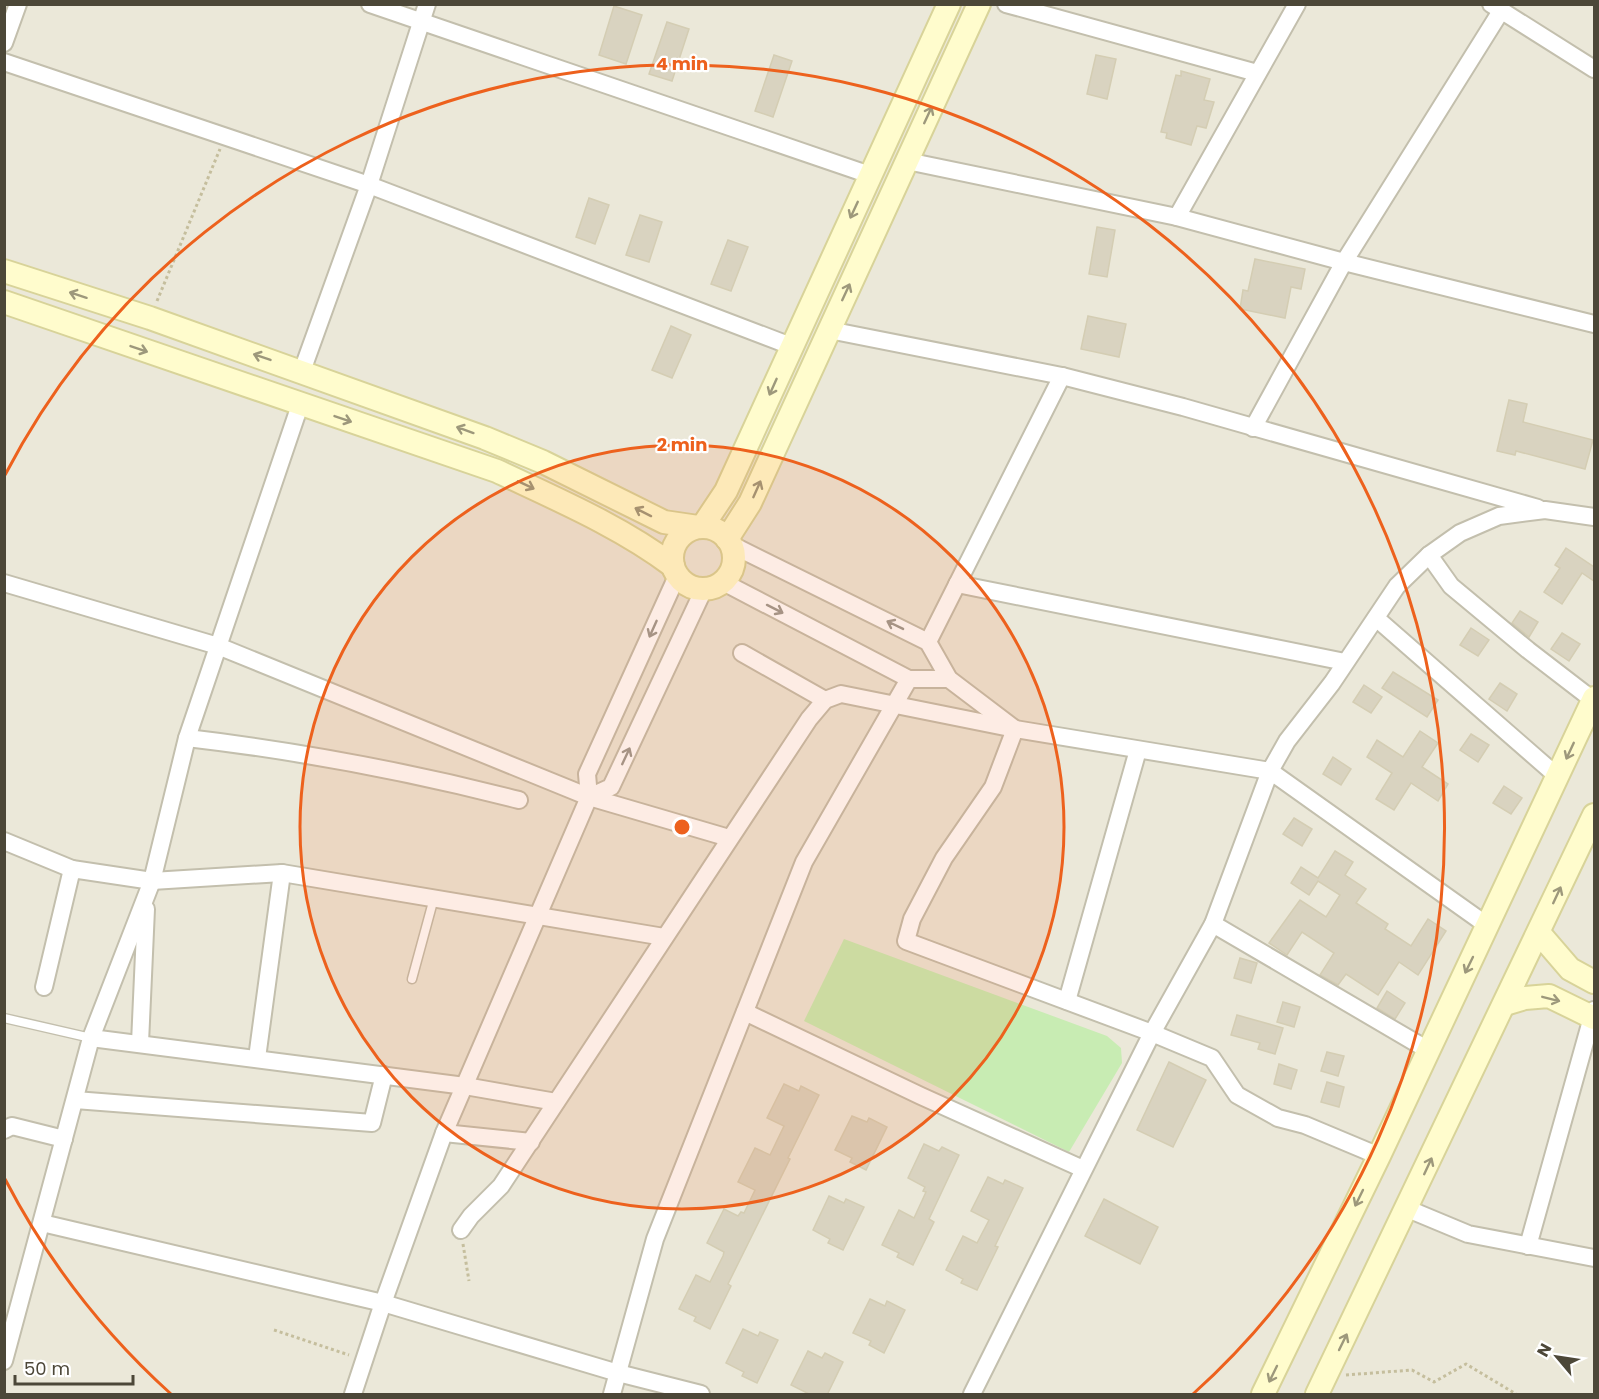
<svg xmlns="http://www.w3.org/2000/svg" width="1599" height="1399" font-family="Poppins,sans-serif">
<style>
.residential{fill:#ebe8d9}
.green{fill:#c8ecb3}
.building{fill:#d9d3c0;stroke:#d4cdb3;stroke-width:1.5}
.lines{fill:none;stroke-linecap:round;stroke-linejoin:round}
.lane-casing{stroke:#c3bfad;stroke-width:11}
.street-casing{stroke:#c3bfad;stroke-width:20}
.secondary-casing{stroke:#d8d399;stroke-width:26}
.path{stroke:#c5be9d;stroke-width:3;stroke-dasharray:3 3;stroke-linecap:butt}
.lane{stroke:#fff;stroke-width:8}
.street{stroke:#fff;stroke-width:16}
.secondary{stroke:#fffccd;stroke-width:22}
.oneway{stroke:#9d987b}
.oneway2{stroke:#9d9a92}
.ring{fill:none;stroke:#ed611d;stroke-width:3}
.centre{fill:#ed611d;stroke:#fff;stroke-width:3}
.ring-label{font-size:18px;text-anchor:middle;font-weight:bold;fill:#ed611d;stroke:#fff;stroke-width:4.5;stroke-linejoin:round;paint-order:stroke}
</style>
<rect width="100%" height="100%" fill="#f6f5eb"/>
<rect class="residential" x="5" y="5" width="1589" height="1389"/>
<path class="green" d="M844,939L1107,1036L1121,1048L1122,1063L1069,1152L804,1021Z"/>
<g class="building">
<path d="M614,6L642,15L626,64L599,55Z"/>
<path d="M667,22L689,29L672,81L649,74Z"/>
<path d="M774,55L792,61L773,117L755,111Z"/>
<path d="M1096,55L1116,59L1107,99L1087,94Z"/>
<path d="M1181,71L1210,79L1204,100L1214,102L1206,128L1197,126L1191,145L1166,138L1167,133L1161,132L1176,75L1181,76Z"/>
<path d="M589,198L609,205L595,244L576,237Z"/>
<path d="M640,215L662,222L649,262L626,255Z"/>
<path d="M1097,227L1115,230L1107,277L1089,274Z"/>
<path d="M728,240L748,247L731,291L711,284Z"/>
<path d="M1255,259L1305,269L1301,289L1291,287L1285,318L1240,309L1243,290L1248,291Z"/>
<path d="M1088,316L1126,324L1119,357L1081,349Z"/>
<path d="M671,326L691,335L672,378L652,370Z"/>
<path d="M1509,400L1527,404L1523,422L1593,440L1585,469L1516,451L1515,455L1497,451Z"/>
<path d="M1566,548L1594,567V581L1582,573L1562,604L1544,592L1560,568L1555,565Z"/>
<path d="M1520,611L1538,622L1529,637L1512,623Z"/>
<path d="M1471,628L1489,640L1478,656L1460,645Z"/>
<path d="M1562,633L1580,644L1569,661L1551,649Z"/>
<path d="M1393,672L1438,700L1427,717L1382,688Z"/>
<path d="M1500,683L1517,694L1507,711L1489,699Z"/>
<path d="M1364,685L1382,697L1371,713L1353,702Z"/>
<path d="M1420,731L1438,743L1422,767L1448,784L1438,801L1411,783L1394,810L1376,799L1392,773L1367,757L1377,740L1403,757Z"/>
<path d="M1471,734L1489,745L1478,762L1460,750Z"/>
<path d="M1333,757L1351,769L1341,785L1323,774Z"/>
<path d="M1504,786L1522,798L1511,814L1493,803Z"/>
<path d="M1294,818L1312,829L1302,846L1283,834Z"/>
<path d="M1335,851L1353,862L1345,875L1366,889L1356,903L1388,924L1385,929L1411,946L1428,919L1446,931L1418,975L1399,962L1378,995L1346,974L1338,985L1320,975L1334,953L1302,932L1287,955L1269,943L1300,900L1326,917L1340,895L1318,881L1309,895L1291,883L1301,867L1318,878Z"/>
<path d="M1240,958L1257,963L1251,983L1234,978Z"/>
<path d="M1387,991L1405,1003L1395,1019L1377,1008Z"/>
<path d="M1283,1002L1300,1007L1294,1027L1277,1022Z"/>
<path d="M1237,1015L1283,1028L1275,1054L1258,1049L1260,1043L1231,1035Z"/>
<path d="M1327,1052L1344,1056L1338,1076L1321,1071Z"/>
<path d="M1169,1062L1206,1080L1173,1147L1137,1130Z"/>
<path d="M1279,1064L1297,1070L1291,1089L1274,1084Z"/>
<path d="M1327,1082L1344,1087L1339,1107L1321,1102Z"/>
<path d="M784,1084L799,1091L801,1086L819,1095L788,1158L790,1159L728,1284L731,1286L710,1329L694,1321L696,1317L679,1309L696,1275L710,1282L723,1256L724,1252L707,1243L724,1209L738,1216L741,1212L744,1213L755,1190L738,1182L755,1148L770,1155L784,1126L767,1118Z"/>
<path d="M852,1116L867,1122L869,1118L887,1127L866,1170L850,1162L852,1158L835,1150Z"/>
<path d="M924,1144L939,1151L942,1147L959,1155L929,1219L934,1222L913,1265L897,1257L899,1253L882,1245L899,1210L914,1218L926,1192L923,1191L925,1187L908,1178Z"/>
<path d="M988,1177L1003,1184L1005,1180L1023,1188L995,1246L998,1247L977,1290L961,1283L963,1279L946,1270L963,1236L977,1243L989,1220L971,1211Z"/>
<path d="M829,1196L844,1203L846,1199L864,1207L843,1250L828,1243L830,1239L813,1230Z"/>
<path d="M1104,1199L1158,1227L1140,1264L1085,1236Z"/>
<path d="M870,1299L885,1306L887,1301L905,1310L884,1353L869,1345L871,1341L853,1333Z"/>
<path d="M743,1329L758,1336L760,1332L778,1340L757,1383L742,1376L744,1372L726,1363Z"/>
<path d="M808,1351L822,1358L825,1353L843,1362L827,1395H811L791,1385Z"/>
</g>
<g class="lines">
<defs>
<g id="lane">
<path d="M412,979L434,898"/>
<path d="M4,1018L91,1038"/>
</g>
<g id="street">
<path d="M370,4L870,175"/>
<path d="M1006,4L1257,73"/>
<path d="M1491,4L1594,69"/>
<path d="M4,43L18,4"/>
<path d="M4,62L369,185L791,346"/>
<path d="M907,161L1177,217L1344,262L1594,324"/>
<path d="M1177,217L1297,4"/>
<path d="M829,330L1062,376L1183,407L1538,508"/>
<path d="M302,371L369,185L427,4"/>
<path d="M1253,428L1344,262L1501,11"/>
<path d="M732,545L928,642L949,679L1015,729L993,787L944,858L912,919L906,941L1152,1033L1212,1058L1237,1095L1278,1118L1305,1125L1379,1156"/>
<path d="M1429,555L1451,586L1528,650L1593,700"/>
<path d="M723,582L909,679H949"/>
<path d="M4,583L218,646L589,797L729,838"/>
<path d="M957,584L1345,662"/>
<path d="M1376,618L1557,776"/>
<path d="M928,642L1062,376"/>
<path d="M742,653L825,700"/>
<path d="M187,738C299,751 410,772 519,800"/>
<path d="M589,797L611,787L704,589"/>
<path d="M4,841L72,869"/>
<path d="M1213,924L1428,1050"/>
<path d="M44,987L72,869L152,881L282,873L664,937"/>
<path d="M1067,1001L1138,750"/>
<path d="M745,1012L921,1096L1083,1169"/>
<path d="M91,1038L465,1086L556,1102"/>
<path d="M140,1043L146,909"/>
<path d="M257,1058L282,873"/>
<path d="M75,1100L372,1123L384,1075"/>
<path d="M4,1130L12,1126L64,1139"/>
<path d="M444,1133L531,1142"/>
<path d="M1408,1209L1468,1234L1594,1258"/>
<path d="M42,1223L383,1303L618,1373L701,1394"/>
<path d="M461,1230L471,1216L501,1186L809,719L825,700L841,694L1015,729L1270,771L1287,741L1332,683L1397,586L1429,555L1460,533L1499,516L1545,510L1594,517"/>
<path d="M1528,1246L1594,1010"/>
<path d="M4,1361L91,1038L152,881L187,738L300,405"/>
<path d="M353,1394L383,1303L444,1133L589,797L587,774L677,576"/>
<path d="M612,1394L655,1239L804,862L909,679"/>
<path d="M972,1394L1152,1033L1213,924L1270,771L1488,926"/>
</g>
<g id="secondary">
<path d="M4,271L150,318L485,438L543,462L664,522L698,527"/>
<path d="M4,302L497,471C556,499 620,526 673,566"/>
<path d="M702,527L726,491L949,4"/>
<circle cx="703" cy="558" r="31"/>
<path d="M727,539L750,503L979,4"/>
<path d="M1539,933L1570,969L1594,982"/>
<path d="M1505,1004L1525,998L1549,996L1594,1018"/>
<path d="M1263,1394L1379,1156L1594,698"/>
<path d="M1317,1394L1594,815"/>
</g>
</defs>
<use href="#lane" class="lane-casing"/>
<use href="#street" class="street-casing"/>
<use href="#secondary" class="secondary-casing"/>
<g class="path">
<path d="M157,301L220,149"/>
<path d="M463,1244L469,1281"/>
<path d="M274,1330L349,1355"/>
<path d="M1346,1375L1412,1370L1434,1382L1466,1364L1516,1394"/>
</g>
<use href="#lane" class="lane"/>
<use href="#street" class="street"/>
<use href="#secondary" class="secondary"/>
</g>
<defs><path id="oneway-shaft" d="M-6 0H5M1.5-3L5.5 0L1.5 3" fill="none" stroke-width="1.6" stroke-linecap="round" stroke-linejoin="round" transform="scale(1.5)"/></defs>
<g class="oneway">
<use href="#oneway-shaft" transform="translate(928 115) rotate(-65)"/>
<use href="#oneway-shaft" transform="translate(854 210) rotate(115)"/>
<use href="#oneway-shaft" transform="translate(846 292) rotate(-65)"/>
<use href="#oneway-shaft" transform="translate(78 295) rotate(-162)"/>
<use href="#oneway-shaft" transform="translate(139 349) rotate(19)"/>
<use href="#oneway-shaft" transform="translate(262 357) rotate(-161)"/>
<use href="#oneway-shaft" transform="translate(773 387) rotate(114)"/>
<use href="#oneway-shaft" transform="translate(343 419) rotate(19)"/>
<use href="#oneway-shaft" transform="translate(465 430) rotate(-160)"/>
<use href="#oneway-shaft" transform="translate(526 485) rotate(25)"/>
<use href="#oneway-shaft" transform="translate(757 489) rotate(-66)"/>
<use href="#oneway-shaft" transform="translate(643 512) rotate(-153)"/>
<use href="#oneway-shaft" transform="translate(1570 751) rotate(115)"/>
<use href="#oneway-shaft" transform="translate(1557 895) rotate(-65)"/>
<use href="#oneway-shaft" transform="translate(1469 965) rotate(116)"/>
<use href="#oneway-shaft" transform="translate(1551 999) rotate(14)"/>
<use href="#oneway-shaft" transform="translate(1428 1166) rotate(-65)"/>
<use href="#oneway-shaft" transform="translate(1359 1198) rotate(116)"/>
<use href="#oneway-shaft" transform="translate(1343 1342) rotate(-64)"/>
<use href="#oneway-shaft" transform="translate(1273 1374) rotate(116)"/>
</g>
<g class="oneway2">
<use href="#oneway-shaft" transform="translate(775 609) rotate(27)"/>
<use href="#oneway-shaft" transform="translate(895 625) rotate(-154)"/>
<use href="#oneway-shaft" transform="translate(653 629) rotate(114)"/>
<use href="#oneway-shaft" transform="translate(626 756) rotate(-65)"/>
</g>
<circle cx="682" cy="827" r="382" fill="#ed611d" fill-opacity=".12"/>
<g class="ring">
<circle cx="682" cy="827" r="382"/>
<path d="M171 1394A763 763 0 0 1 5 1179M5 475A763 763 0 1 1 1193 1394"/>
</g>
<circle cx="682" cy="827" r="9" class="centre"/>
<g class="ring-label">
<text x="682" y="70">4 min</text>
<text x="682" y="451">2 min</text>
</g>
<rect width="1599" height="1399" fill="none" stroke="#4c4738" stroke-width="12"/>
<g transform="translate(1557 1357) rotate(299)" stroke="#ffffff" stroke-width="4.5" paint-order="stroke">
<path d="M0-4.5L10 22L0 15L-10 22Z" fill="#4c4738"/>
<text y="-9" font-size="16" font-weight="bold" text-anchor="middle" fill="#4c4738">N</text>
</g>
<path d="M15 1375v9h118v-9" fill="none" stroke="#4c4738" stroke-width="3"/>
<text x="24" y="1375" font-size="18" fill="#4c4738" stroke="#ffffff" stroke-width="4.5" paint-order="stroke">50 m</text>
</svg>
